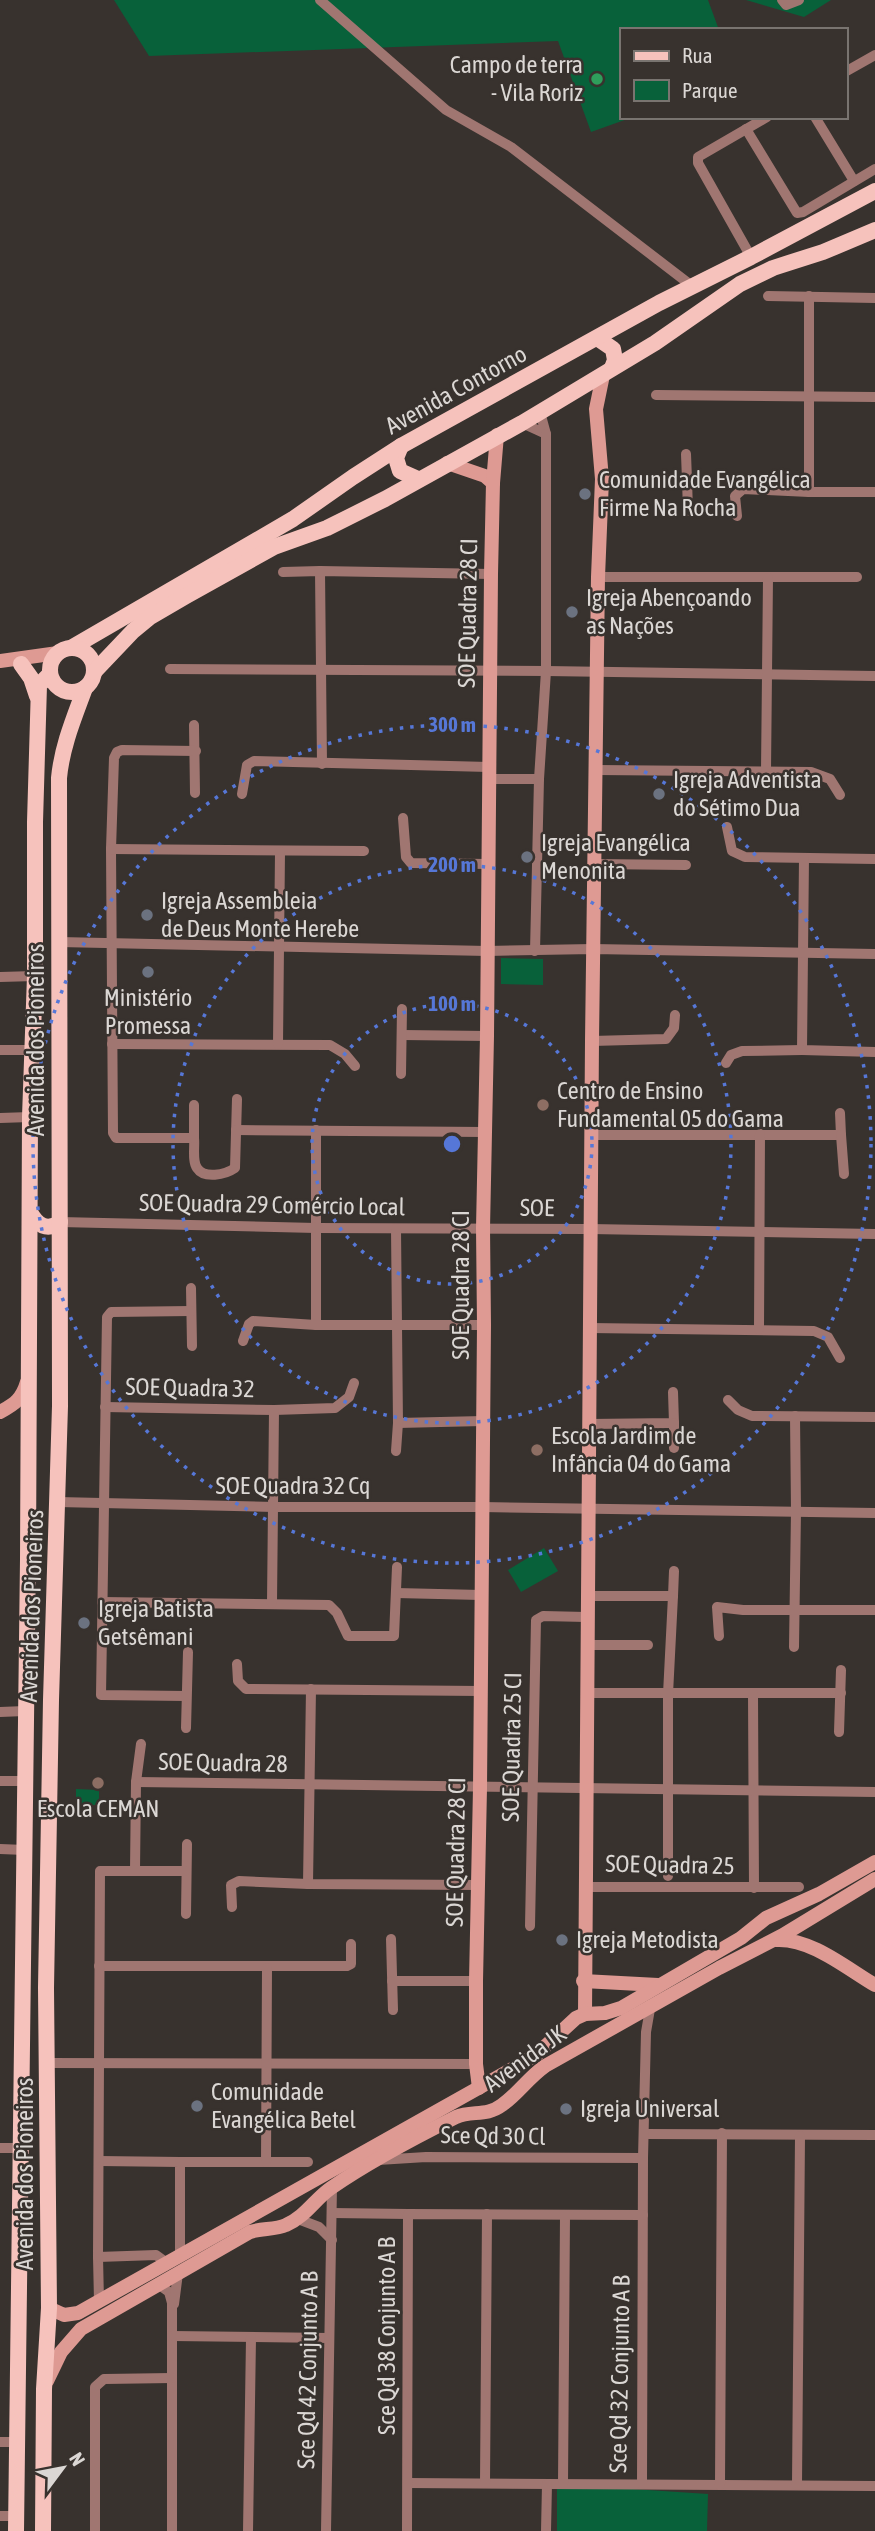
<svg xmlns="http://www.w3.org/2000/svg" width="875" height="2531" font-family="'Asap Condensed',sans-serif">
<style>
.green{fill:#08613a}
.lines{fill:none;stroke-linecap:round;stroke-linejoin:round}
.street{stroke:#a07671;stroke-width:10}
.secondary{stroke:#de9a93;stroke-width:14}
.primary{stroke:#f6c2bc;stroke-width:16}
.ring{fill:none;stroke:#5677d7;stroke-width:3.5;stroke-dasharray:3.5 7}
.leisure-dot{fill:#2e9e5b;stroke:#38322e;stroke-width:2.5}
.worship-dot{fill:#6b7280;stroke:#38322e;stroke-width:2.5}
.education-dot{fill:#8d6e63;stroke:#38322e;stroke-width:2.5}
.labels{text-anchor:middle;stroke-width:5;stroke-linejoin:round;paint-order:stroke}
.poi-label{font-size:24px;fill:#dbd7d4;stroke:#38322e;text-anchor:start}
.street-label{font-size:24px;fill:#dbd7d4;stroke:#38322e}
.centre{fill:#5677d7;stroke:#38322e;stroke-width:3.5}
.ring-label{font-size:21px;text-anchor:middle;font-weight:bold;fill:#5677d7;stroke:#38322e;stroke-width:5;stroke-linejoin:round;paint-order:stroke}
</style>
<rect width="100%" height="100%" fill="#38322e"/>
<g class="green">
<path d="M114,0H708L719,30H621V117H633L591,132L558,41L149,56Z"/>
<path d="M746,0H831L804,17Z"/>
<path d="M501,958L543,959V985L501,984Z"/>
<path d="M544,1548L558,1571L521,1592L508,1570Z"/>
<path d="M76,1789L99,1790V1805H76Z"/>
<path d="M557,2484L708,2494L707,2531H557Z"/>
</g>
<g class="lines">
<g class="street">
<path d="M320,0L446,110L511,147L692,286"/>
<path d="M782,0L786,5L799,0"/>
<path d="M845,72L875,55"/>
<path d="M815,117L854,181"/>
<path d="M746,129L797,213L803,212L875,169"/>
<path d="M751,257L698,163V157L767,117"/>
<path d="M768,296L875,298"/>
<path d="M809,296V492H875"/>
<path d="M656,395L875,397"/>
<path d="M522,423L546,434L540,412"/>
<path d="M686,454L687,480"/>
<path d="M602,479L687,480L688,511"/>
<path d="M737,516L735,496L743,489L809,492"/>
<path d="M320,571L322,764"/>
<path d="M283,572L320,571L491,574"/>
<path d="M598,577H857"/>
<path d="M170,669L546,671L875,676"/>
<path d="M194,725L195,793"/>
<path d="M196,751L122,750L117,752L114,758L111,849L113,1133L116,1138H194C195,1146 192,1161 197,1168C204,1179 225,1175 235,1168L237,1099"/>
<path d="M597,770L811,772L830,779L840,795"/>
<path d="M766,771L768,578"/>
<path d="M489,779H539"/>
<path d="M242,794L247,765L254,761L489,767"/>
<path d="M403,818L406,857L411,863L488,864"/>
<path d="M727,827L732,851L745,857L875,859"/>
<path d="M111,849L364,851"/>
<path d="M804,858L802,1050L875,1052"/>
<path d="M594,864L686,865"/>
<path d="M59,942L487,951L593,949L875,954"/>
<path d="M535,951L539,779L546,671V434"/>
<path d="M0,977L35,976"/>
<path d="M402,1035L487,1036"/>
<path d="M592,1041L666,1039L674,1028L675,1015"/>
<path d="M112,1044L330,1045L345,1054L355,1066"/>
<path d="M278,1044L280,852"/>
<path d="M0,1050H33"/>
<path d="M726,1063L731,1055L742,1051L802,1050"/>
<path d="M401,1074L402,1009"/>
<path d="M194,1105V1138"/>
<path d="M0,1118L30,1117"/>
<path d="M236,1130L485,1132"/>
<path d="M316,1130V1325"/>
<path d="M592,1135H841L840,1113"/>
<path d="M841,1135L844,1174"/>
<path d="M60,1222L316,1228L590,1229L875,1234"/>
<path d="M396,1229L398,1423L483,1421"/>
<path d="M191,1288L192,1346"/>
<path d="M589,1328L814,1331L828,1337L840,1358"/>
<path d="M759,1329L760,1134"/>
<path d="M243,1341L249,1324L253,1321L316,1325H484"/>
<path d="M728,1400L738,1410L752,1416L875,1417"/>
<path d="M105,1407L274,1410L335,1408L349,1397L354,1383"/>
<path d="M589,1424L674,1423L673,1392"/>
<path d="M674,1448V1423"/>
<path d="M396,1451L398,1423"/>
<path d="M58,1502L274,1507H482L875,1513"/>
<path d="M396,1593L481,1595"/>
<path d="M586,1596H673L674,1571"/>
<path d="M102,1602L329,1605L337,1613L348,1636H394L397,1567"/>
<path d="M272,1603L274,1410"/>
<path d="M719,1636L717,1607L743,1610H875"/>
<path d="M587,1645H648"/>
<path d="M794,1647L796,1511L795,1416"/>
<path d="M237,1664L238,1681L246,1689L481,1691"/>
<path d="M588,1693H841"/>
<path d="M753,1694L754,1888"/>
<path d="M186,1696L101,1695L107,1317L111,1312L191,1311"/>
<path d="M0,1712L25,1711"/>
<path d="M186,1728L188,1652"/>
<path d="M839,1732L841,1670"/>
<path d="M0,1781H24"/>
<path d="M136,1782L875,1792"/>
<path d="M0,1849L25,1850"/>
<path d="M135,1870L136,1782L141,1744"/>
<path d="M668,1876V1694L673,1596"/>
<path d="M308,1884L311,1689"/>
<path d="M586,1887H799"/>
<path d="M232,1907L231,1885L239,1881L308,1884L479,1885"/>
<path d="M186,1914L187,1844"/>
<path d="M530,1926L536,1620L543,1616L586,1617"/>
<path d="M391,1939L393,2010"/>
<path d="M99,1966H347L351,1964V1944"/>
<path d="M392,1981H476"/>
<path d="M47,2063L476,2064"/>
<path d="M645,2134L875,2135"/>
<path d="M0,2148H22"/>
<path d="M378,2160L426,2157L643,2158"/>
<path d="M99,2161L180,2162V2256"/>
<path d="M180,2162H308"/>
<path d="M266,2162L267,1968"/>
<path d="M332,2213L408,2214"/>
<path d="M298,2219L319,2227L332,2240"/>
<path d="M98,2257L99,2301"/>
<path d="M167,2263L156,2255L98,2257L100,1871H185"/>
<path d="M158,2284L169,2292L172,2303V2531"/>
<path d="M174,2304L178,2273"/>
<path d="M172,2336L329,2338"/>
<path d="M0,2442H18"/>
<path d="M408,2483L875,2486"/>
<path d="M485,2483L487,2214"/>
<path d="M563,2484L565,2216"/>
<path d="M642,2484L643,2158L646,2032L650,2009"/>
<path d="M720,2485L722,2133"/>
<path d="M797,2485L800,2136"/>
<path d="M0,2516H16"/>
<path d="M95,2531V2387L104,2379L172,2378"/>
<path d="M248,2531L251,2338"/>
<path d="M326,2531L332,2187"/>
<path d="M407,2531L408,2214L643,2215"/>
<path d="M546,2531L547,2484"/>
</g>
<g class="secondary">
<path d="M447,463L485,476L493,483"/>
<path d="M0,661L58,653"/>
<path d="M0,1412C15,1404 22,1399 27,1382"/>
<path d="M776,1940C811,1938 846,1968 875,1985"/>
<path d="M583,1981L658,1985"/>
<path d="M585,2014L592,1041L598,577L602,479L596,409L603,375"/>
<path d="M479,2088L476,2064V1981L480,1788L484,1325L483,1228L487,1036L491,574L493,483L497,435"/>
<path d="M49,2308L64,2315L78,2313L512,2069L537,2054L576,2018L585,2014L605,2013L621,2008L741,1938L766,1918L819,1894L875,1862"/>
<path d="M47,2381L61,2352L81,2329L250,2232C262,2228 275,2230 286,2225C305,2217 315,2199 331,2188C370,2161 414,2138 456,2117C472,2110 486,2117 502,2105C518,2094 528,2078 545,2066L719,1968L783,1935L875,1879"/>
</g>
<g class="primary">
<path d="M597,338L613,349L615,360L612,368"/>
<path d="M401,446L396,458L400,471L418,479"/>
<path d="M71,648L293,519L353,477L401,446L659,303L751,257L875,191"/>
<circle cx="72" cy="670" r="22"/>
<path d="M21,664L31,678L37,696"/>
<path d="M94,672L133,631L150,617L186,596L274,547L327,528L385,499L522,423L655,343L740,284L773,268L823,252L875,230"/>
<path d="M30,1212C37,1225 47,1232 60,1222"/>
<path d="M16,2531L28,1559L30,1117L35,976V822L39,685L50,674"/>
<path d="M43,2531L44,2389L49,2308L46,1988L51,1700L60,1406L59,778C62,746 74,718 85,688"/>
</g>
</g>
<g class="ring">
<circle cx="452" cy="1144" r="140"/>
<circle cx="452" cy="1144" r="279"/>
<circle cx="452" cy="1144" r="419"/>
</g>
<circle class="leisure-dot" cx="597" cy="79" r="7"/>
<g class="worship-dot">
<circle cx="585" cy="494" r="7"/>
<circle cx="572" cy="612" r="7"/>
<circle cx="659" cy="794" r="7"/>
<circle cx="527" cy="857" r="7"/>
<circle cx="147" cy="915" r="7"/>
<circle cx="148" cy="972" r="7"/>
<circle cx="84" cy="1623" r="7"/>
<circle cx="562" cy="1940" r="7"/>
<circle cx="197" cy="2106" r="7"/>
<circle cx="566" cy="2109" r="7"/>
</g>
<g class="education-dot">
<circle cx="543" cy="1105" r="7"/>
<circle cx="537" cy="1450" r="7"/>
<circle cx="98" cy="1783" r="7"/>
</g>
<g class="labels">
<g class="poi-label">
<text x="583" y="73" text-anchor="end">Campo de terra<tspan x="583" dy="28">- Vila Roriz</tspan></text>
<text x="599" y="488">Comunidade Evangélica<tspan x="599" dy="28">Firme Na Rocha</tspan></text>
<text x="586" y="606">Igreja Abençoando<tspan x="586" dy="28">as Nações</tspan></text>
<text x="673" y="788">Igreja Adventista<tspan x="673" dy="28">do Sétimo Dua</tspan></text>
<text x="541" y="851">Igreja Evangélica<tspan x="541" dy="28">Menonita</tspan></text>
<text x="161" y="909">Igreja Assembleia<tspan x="161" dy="28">de Deus Monte Herebe</tspan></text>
<text x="148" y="1006" text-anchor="middle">Ministério<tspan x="148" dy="28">Promessa</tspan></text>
<text x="557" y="1099">Centro de Ensino<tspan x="557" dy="28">Fundamental 05 do Gama</tspan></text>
<text x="551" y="1444">Escola Jardim de<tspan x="551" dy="28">Infância 04 do Gama</tspan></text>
<text x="98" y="1617">Igreja Batista<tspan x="98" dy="28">Getsêmani</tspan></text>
<text x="98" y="1817" text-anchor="middle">Escola CEMAN</text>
<text x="576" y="1948">Igreja Metodista</text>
<text x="211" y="2100">Comunidade<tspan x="211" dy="28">Evangélica Betel</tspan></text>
<text x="580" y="2117">Igreja Universal</text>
</g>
<g class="street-label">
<text transform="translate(456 390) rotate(-29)" y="8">Avenida Contorno</text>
<text transform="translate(468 613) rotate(-89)" y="8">SOE Quadra 28 CI</text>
<text transform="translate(36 1040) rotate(-90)" y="8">Avenida dos Pioneiros</text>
<text transform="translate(272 1205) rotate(1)" y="8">SOE Quadra 29 Comércio Local</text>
<text transform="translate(537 1208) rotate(1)" y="8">SOE</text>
<text transform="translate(461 1285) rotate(-90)" y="8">SOE Quadra 28 CI</text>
<text transform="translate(190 1388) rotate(1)" y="8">SOE Quadra 32</text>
<text x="293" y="1494">SOE Quadra 32 Cq</text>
<text transform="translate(32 1606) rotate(-88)" y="8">Avenida dos Pioneiros</text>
<text transform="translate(512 1747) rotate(-89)" y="8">SOE Quadra 25 CI</text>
<text transform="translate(223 1763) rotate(1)" y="8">SOE Quadra 28</text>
<text transform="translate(456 1852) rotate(-89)" y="8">SOE Quadra 28 CI</text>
<text transform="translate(670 1865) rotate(1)" y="8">SOE Quadra 25</text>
<text transform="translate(525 2059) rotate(-36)" y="8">Avenida JK</text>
<text transform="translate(493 2136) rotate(1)" y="8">Sce Qd 30 Cl</text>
<text transform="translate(25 2174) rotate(-90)" y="8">Avenida dos Pioneiros</text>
<text transform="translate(387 2336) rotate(-90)" y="8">Sce Qd 38 Conjunto A B</text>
<text transform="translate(308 2370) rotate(-89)" y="8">Sce Qd 42 Conjunto A B</text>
<text transform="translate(620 2374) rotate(-89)" y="8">Sce Qd 32 Conjunto A B</text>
</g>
</g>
<circle cx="452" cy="1144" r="10" class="centre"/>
<g class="ring-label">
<text x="452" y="732">300 m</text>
<text x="452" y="872">200 m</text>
<text x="452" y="1011">100 m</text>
</g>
<rect x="620" y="28" width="228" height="91" fill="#38322e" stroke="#797470" stroke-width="2"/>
<rect x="634" y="51" width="35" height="10" fill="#f6c2bc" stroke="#797470" stroke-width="2"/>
<text x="682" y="63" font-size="21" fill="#dbd7d4">Rua</text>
<rect x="634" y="80" width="35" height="21" fill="#08613a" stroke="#797470" stroke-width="2"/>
<text x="682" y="98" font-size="21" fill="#dbd7d4">Parque</text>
<g transform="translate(63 2468) rotate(58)" stroke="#38322e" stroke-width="5" paint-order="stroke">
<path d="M0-5L12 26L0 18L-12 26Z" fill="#dbd7d4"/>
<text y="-10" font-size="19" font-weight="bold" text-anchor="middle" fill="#dbd7d4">N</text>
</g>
</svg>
